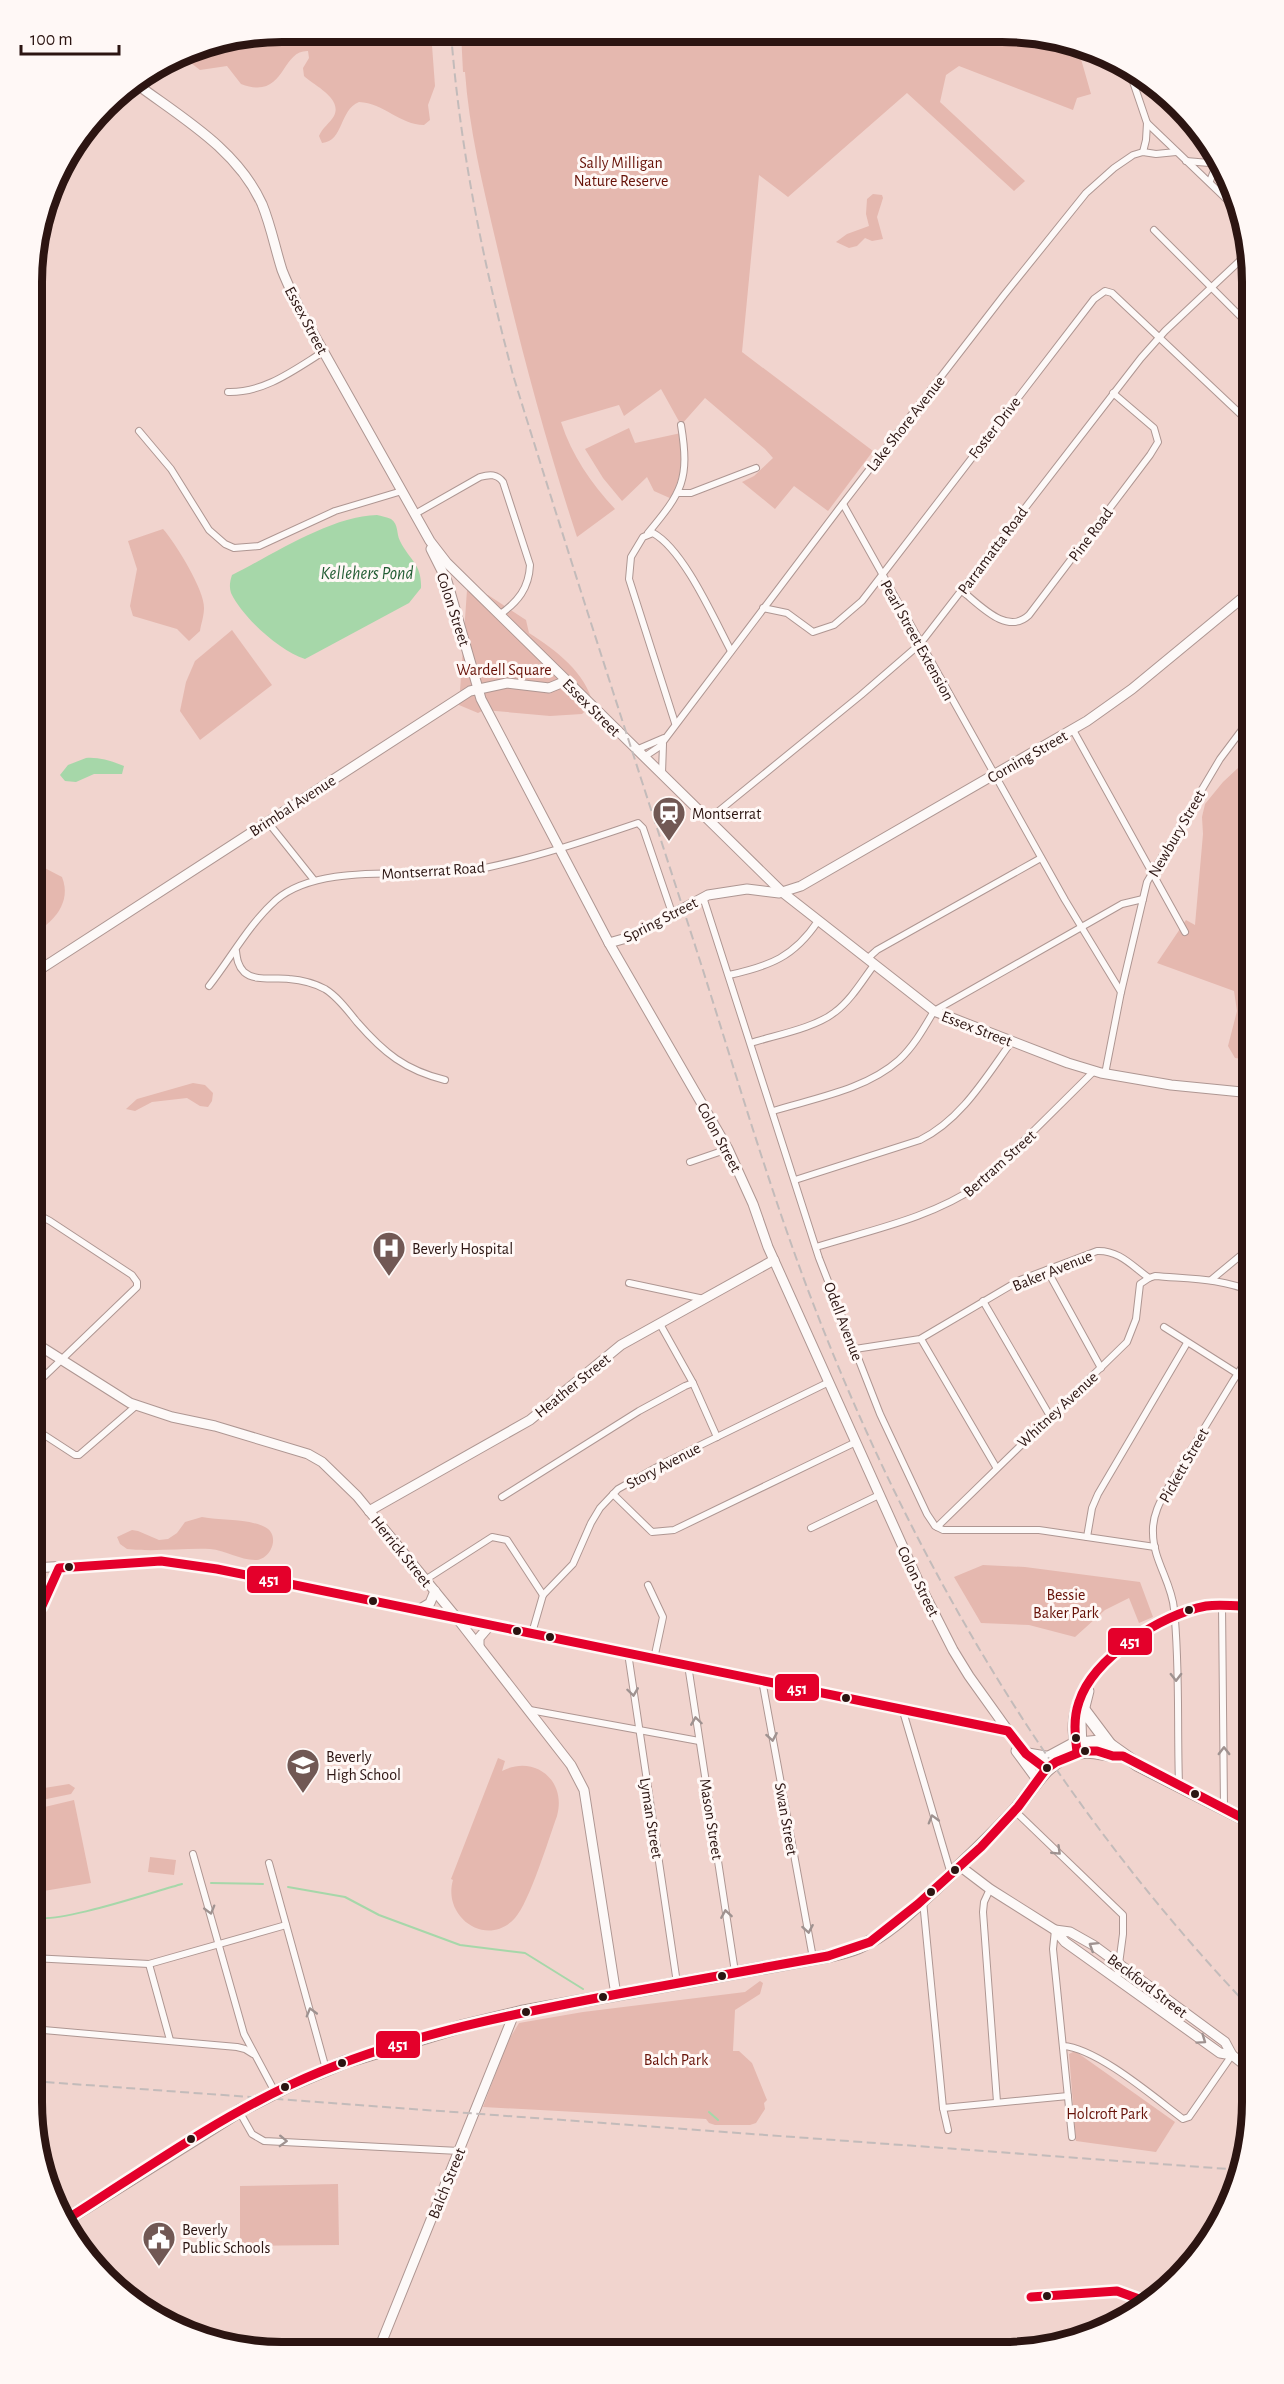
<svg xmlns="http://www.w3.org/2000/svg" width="1284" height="2384" font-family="'Alegreya Sans',sans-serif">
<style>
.green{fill:#e5b8af}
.water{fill:#a6d7a9}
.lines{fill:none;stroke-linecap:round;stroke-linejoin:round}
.stream{stroke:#a6d7a9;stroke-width:2}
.street-casing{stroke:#ae9692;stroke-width:8}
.secondary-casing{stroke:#ae9692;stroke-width:11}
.primary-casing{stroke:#ae9692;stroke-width:13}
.highway-casing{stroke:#ae9692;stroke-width:14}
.street{stroke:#fdf9f8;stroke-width:6}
.secondary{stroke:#fdf9f8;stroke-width:9}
.primary{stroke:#fdf9f8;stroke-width:10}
.highway{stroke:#fdf9f8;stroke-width:12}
.rail{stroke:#c3bbba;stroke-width:2;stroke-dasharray:9 4.5;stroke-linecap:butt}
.bus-1-casing{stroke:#fff8f6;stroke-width:14}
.bus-1{stroke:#e4002b;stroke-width:9}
.oneway{stroke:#9f9290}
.bus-dot{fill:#2c1512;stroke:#fff8f6;stroke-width:2}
.labels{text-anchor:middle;stroke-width:6;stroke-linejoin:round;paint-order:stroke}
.park-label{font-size:16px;fill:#671208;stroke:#fff8f6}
.street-label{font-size:16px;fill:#2c1512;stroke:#fff8f6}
.poi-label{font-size:16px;fill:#2c1512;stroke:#fff8f6;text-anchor:start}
.water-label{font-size:18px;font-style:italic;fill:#235d34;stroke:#fff8f6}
.rim{fill:none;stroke:#2c1512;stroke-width:8}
.line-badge{stroke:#fff8f6;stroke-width:2}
.badge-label{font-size:16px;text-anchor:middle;font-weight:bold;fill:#fff}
</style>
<rect width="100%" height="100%" fill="#f1d4ce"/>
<g class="green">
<path d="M282,32H431L435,86L428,105L430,120L424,125C400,125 384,103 359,102C339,110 344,141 322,143L319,136C322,128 330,123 334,116C343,98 313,85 304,76L303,68L309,58L308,51C280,50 286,101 241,84L227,66L200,70L191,63L197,48Z"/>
<path d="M461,33L1051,36L1077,45L1091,94L1077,98L1073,110L959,66L946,75L940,102L1025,181L1014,191L907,93L788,197L759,175L742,352L873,451L828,511L794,486L775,509L742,482L754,476L773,458L765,449L705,398L681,425L661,389L624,416L619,405L561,422C572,456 591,483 615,509L577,537C545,440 519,341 496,242C483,186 469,129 465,72H463Z"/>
<path d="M873,194L882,195L883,198L877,217L883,239L872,241L865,238L857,246L849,248L836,242L847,234L869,226L866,214L867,199Z"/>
<path d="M629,428L635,443L681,433V470L672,499L654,491L647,477L622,501L603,478L585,449Z"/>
<path d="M163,529C175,542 205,591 204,608C204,616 201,624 200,631L189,641L177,629L133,616L130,606L137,569L128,541Z"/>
<path d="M467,590L488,595L526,620L529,633C556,650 586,673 593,704L582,714L550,716L484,710L478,713L459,705Z"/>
<path d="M232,630L272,685L200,740L180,711L186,682L195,661Z"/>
<path d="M1252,755V995H1249L1252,1002V1060L1235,1058L1228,1046L1237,1011L1234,991L1157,963L1186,920L1195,925L1203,834L1202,817L1205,804L1223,782Z"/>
<path d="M33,862L62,877C72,902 54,922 33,934Z"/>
<path d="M193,1083L205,1085L213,1093L212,1101L208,1107L200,1106L187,1098L152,1102L135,1111L126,1109L137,1099Z"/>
<path d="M202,1517C222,1521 246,1518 265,1527C281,1535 271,1560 255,1560C240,1560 225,1550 210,1549C182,1548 155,1552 127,1549L120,1544L117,1537L132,1530L138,1531L159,1540L168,1539L177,1533L185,1522Z"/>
<path d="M983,1565L1025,1567L1140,1582L1153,1617L1139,1623L1129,1598L1105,1610L1075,1637L1029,1625L981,1623L954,1577Z"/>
<path d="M498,1758L505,1761L502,1771C534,1754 567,1780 557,1816C549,1838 529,1903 515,1918C487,1949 442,1917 453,1880L451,1879Z"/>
<path d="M69,1784L75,1788L71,1794L32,1802V1790Z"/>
<path d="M74,1800L91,1883L32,1893V1848L38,1870L32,1840V1810Z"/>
<path d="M150,1857L176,1860L174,1875L148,1872Z"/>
<path d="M760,1981L763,1983L760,1994L735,2010L733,2051H739L752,2063L767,2100L764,2103L765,2109L756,2123L750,2125H715L709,2123L706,2119L483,2107L507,2043L519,2023L583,2012L745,1992Z"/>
<path d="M1075,2051L1175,2122L1156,2152L1076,2141L1069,2054Z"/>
<path d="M338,2184L339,2245L240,2246V2186Z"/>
</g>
<g class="water">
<path d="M377,515C381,516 387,517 391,519C399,525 396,533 400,541C410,561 422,564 421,588L409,603L305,659C280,651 243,618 231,593C229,587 230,581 232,575C274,554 331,516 377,515Z"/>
<path d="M86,758C99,757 112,761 124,766L122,774H94L76,782L65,781L60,775L68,765Z"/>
<path d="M776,2341L897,2352H780Z"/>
</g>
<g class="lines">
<g class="stream">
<path d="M211,1883L263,1884"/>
<path d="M288,1887L345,1897L379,1915L460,1945L525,1953L583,1989"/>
<path d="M32,1917C57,1925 152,1892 182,1884"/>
<path d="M709,2112L718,2120"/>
</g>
<defs>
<g id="street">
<path d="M1128,67L1147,123L1241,213"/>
<path d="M1143,152L1146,140L1147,123"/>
<path d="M1186,161L1221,164"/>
<path d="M1210,161L1214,150"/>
<path d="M1210,181L1217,163"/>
<path d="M1154,230L1252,328"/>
<path d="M228,392C264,393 294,370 323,352"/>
<path d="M139,431L171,469L209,530L225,544L234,548L259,546L335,511L402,491"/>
<path d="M679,493H691L756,468"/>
<path d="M843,504L1065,900L1121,992"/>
<path d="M415,514L480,477C490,474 497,474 503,482L530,565C529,588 518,602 499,615"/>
<path d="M648,533C682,492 690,480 681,425"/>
<path d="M961,590C980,605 1007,636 1029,615L1150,455L1158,442L1154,428L1113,393"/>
<path d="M763,608L787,613L813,632L834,625L862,601L1094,299L1105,291L1112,293L1252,425"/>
<path d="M675,723L629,579L631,557L643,537L653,533C684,550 714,619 731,651"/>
<path d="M1073,730L1185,932"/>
<path d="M636,750L664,738"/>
<path d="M644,757L659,747L838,510L1004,295L1086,193L1114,168L1133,155L1143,152L1156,154L1176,152"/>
<path d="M662,773L663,744"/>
<path d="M709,819L861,695L920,644L1141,358L1165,331L1248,253"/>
<path d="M267,821L314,880"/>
<path d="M703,897L819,1258L880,1414L927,1514L935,1526L943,1530H1039L1155,1547"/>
<path d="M236,951C237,959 238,966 244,972C255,982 276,977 289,979C301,980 314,983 325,989C338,997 348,1011 357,1022C384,1053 405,1070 445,1080"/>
<path d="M867,959L877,950L1041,858"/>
<path d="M729,975C770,966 794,957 818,921"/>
<path d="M209,986C231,958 249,924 276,900C323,859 426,881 485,868C537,857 588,840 638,823L643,828L672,913"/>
<path d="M751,1043C776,1035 815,1028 835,1012C851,1000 862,981 874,965"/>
<path d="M1105,1074L1121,992L1147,882L1220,759L1244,727L1252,710"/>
<path d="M773,1111C815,1098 865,1090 899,1060C914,1046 924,1028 934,1011L1122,904L1143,899"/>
<path d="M690,1162L728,1149"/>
<path d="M795,1180L920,1140C961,1120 986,1077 1012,1041"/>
<path d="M816,1247C871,1230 931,1218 979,1185L1094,1071"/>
<path d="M1047,1270L1101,1368"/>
<path d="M1211,1280L1252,1246"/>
<path d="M629,1283L704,1299"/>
<path d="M983,1301L1050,1416"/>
<path d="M660,1324L693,1383L717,1437"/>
<path d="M1164,1327L1238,1374"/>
<path d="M921,1339L996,1467"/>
<path d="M855,1349L920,1339L1020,1280L1097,1251C1119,1250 1132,1266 1149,1278L1155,1276C1187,1279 1222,1278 1252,1292"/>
<path d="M32,1388L137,1287V1282L132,1275L50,1221L33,1212"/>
<path d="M32,1427L75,1455H79L137,1405"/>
<path d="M613,1494L652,1532L674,1530L856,1442"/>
<path d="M502,1497L639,1411L685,1386L693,1383"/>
<path d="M937,1527L1127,1342L1136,1319L1140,1284L1149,1278"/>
<path d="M811,1528L879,1495"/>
<path d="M1087,1537L1092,1508L1098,1494L1187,1343"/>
<path d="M425,1580L492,1537L507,1540L543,1595"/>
<path d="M648,1585L663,1617L654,1659"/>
<path d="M1222,1605L1224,1809"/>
<path d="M532,1633L543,1595L573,1564L591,1523L600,1508L618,1489L666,1462L829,1382"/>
<path d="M628,1653L677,1983"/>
<path d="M688,1665L735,1972"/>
<path d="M762,1680L813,1958"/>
<path d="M902,1708L951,1874"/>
<path d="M530,1710L699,1741"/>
<path d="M1179,1784C1177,1726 1180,1667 1174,1609C1172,1583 1153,1560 1153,1533C1152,1516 1160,1501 1169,1486L1233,1381L1242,1367L1252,1359"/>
<path d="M1015,1811L1123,1915V1934L1117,1979"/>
<path d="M193,1854L244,2034L275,2092"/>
<path d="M269,1863L326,2069"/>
<path d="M990,1889L984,1902L983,1912L997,2102"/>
<path d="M923,1901L943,2108L948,2130"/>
<path d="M1055,1930L1053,1949L1072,2137"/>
<path d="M32,1958L149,1964L286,1925"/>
<path d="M149,1964L170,2040"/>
<path d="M32,2029L237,2047L245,2049L253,2054"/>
<path d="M1063,2046C1097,2048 1155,2098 1183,2119L1189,2117L1232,2055"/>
<path d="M943,2108L1068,2096"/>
<path d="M239,2111L252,2134L264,2141L459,2151"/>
</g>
<g id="secondary">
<path d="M135,83C182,118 237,149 262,204C271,226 275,248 282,270C287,283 293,295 299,308L430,541L447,563L782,892L934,1011L1068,1063L1101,1073L1171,1085L1252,1093"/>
<path d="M431,549L447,581L481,699L609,943L728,1149L753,1204L768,1247L921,1587L953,1650L969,1676L1022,1750L1032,1760L1046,1769"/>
<path d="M609,943L630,937L708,895L747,889L779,893L801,886L1087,721L1132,689L1252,590"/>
<path d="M33,974L470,691L507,683L549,688L566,681"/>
<path d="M32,1341L130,1403L172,1417L215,1426L308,1454L322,1462L357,1496L456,1617L571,1765L584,1790L616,1995"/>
<path d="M369,1511L530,1420L621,1345L774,1260"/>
<path d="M32,1568L161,1561L217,1569L1008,1731"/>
<path d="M32,1585L35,1600L32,1615"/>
<path d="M420,1609L430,1603L435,1591"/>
<path d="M32,1618L42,1606L59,1568"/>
<path d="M479,1645V1638L491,1624"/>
<path d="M1082,1747L1081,1723L1089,1691"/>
<path d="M1076,1748C1056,1679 1145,1624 1202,1607C1218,1603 1236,1606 1252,1607"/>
<path d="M1016,1751L1038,1781"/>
<path d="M961,1867L990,1889L1055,1930L1065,1942L1220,2053L1232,2055L1252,2071"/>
<path d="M1055,1930L1070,1932L1093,1945L1225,2042L1232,2055"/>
<path d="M378,2351L514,2014"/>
</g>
<path id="primary" d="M1199,2256L1218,2222"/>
<g id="highway">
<path d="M1083,1709L1110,1745"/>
<path d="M1025,1754L1048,1758"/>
<path d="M1046,1769L1048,1758L1074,1744L1095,1742L1110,1745L1138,1765L1252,1823"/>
<path d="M64,2221L241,2110L290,2085L345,2062L463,2026L521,2012L828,1956C840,1953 852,1951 863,1945C890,1933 913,1909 935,1889C963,1863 990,1838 1016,1809C1034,1788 1043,1766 1070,1755C1089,1747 1104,1756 1123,1756"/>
</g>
</defs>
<use href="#street" class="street-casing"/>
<use href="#secondary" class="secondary-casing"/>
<use href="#primary" class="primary-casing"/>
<use href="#highway" class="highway-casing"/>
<use href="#street" class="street"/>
<use href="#secondary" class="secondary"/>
<use href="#primary" class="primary"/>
<use href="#highway" class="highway"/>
<g class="rail">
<path d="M451,33C460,149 483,262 513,375C571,563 632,751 693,939C733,1063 769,1190 816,1311C916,1570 1060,1809 1252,2010"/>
<path d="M32,2081L1242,2170"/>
</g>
<defs>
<g id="bus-1">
<path d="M32,1618L42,1606L59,1568L161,1561L217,1569L1008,1731L1026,1754L1046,1769"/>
<path d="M1077,1752C1075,1735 1073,1719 1079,1702C1093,1658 1162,1614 1206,1606C1221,1604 1237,1606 1252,1607"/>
<path d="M64,2221C137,2175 211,2122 290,2085C393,2037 507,2015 618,1994C688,1982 758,1969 828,1956L870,1942L918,1904L981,1847L1018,1807L1046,1769L1056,1762L1083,1751H1097L1113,1756H1123L1252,1823"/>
<path d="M1031,2297L1117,2291L1150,2303"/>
</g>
</defs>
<use href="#bus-1" class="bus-1-casing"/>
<use href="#bus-1" class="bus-1"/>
</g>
<defs><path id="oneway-chevron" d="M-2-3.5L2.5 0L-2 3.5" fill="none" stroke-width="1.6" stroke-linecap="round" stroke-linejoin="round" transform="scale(1.5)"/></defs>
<g class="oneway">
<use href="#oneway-chevron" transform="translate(1176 1677) rotate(89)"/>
<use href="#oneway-chevron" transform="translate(633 1692) rotate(82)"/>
<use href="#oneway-chevron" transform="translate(696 1721) rotate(-98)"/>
<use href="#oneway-chevron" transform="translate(772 1737) rotate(80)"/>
<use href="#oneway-chevron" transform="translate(1224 1751) rotate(-90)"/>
<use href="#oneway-chevron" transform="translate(933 1819) rotate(-106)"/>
<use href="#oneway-chevron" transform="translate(1057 1851) rotate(44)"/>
<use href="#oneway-chevron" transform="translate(210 1910) rotate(74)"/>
<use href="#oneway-chevron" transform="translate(726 1914) rotate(-99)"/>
<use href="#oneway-chevron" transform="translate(808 1929) rotate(80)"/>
<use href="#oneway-chevron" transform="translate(1093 1946) rotate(-148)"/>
<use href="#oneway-chevron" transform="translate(311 2012) rotate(-106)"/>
<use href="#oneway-chevron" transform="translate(1202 2040) rotate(35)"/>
<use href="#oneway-chevron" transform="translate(283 2141) rotate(2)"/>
</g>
<defs>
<symbol id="station-pin" viewBox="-11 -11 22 30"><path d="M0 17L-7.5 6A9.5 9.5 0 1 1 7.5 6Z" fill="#715854" stroke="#fff8f6"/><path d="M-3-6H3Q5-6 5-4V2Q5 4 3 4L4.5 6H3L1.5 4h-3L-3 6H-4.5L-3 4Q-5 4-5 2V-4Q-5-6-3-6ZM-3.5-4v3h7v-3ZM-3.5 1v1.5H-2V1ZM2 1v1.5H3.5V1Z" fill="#fff"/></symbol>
<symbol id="hospital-pin" viewBox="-11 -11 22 30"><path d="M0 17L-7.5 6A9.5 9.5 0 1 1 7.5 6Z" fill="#715854" stroke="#fff8f6"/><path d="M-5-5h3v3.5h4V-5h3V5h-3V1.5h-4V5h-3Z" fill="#fff"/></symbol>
<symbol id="school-pin" viewBox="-11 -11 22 30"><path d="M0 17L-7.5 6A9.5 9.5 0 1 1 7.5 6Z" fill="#715854" stroke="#fff8f6"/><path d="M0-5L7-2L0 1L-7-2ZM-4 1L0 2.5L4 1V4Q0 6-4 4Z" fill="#fff"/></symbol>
<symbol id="civic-pin" viewBox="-11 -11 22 30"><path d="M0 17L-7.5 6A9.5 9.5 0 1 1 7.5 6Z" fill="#715854" stroke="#fff8f6"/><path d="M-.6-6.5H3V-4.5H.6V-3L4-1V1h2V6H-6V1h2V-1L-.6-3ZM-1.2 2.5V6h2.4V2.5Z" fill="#fff"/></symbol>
</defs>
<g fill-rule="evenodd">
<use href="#station-pin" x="650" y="794" width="38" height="52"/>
<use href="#hospital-pin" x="370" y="1229" width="38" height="52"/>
<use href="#school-pin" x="284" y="1746" width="38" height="52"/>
<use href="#civic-pin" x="140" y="2219" width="38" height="52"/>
</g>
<g class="bus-dot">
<circle cx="69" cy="1567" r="5"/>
<circle cx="373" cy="1601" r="5"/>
<circle cx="1189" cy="1610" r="5"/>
<circle cx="517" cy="1631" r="5"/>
<circle cx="550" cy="1637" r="5"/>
<circle cx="846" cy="1698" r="5"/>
<circle cx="1076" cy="1738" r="5"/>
<circle cx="1085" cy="1751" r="5"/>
<circle cx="1047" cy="1768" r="5"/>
<circle cx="1195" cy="1794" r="5"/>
<circle cx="955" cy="1870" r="5"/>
<circle cx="931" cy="1892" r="5"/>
<circle cx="722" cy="1976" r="5"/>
<circle cx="603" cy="1997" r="5"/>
<circle cx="526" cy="2012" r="5"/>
<circle cx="342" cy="2063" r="5"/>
<circle cx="285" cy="2087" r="5"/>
<circle cx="191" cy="2139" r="5"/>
<circle cx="1047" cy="2296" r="5"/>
</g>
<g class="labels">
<g class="park-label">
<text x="621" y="168">Sally Milligan<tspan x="621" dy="18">Nature Reserve</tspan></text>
<text x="504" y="675">Wardell Square</text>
<text x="1066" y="1600">Bessie<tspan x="1066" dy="18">Baker Park</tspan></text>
<text x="676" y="2065">Balch Park</text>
<text x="1107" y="2119">Holcroft Park</text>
</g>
<g class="street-label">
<text transform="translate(307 320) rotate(62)" y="6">Essex Street</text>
<text transform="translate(905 423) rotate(-52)" y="6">Lake Shore Avenue</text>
<text transform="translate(994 427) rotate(-52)" y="6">Foster Drive</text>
<text transform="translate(1090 534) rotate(-53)" y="6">Pine Road</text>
<text transform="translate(992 550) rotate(-53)" y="6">Parramatta Road</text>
<text transform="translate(454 609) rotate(72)" y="6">Colon Street</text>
<text transform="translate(918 640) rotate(61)" y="6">Pearl Street Extension</text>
<text transform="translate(592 707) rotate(45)" y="6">Essex Street</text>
<text transform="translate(1027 756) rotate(-30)" y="6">Corning Street</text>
<text transform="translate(292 805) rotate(-33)" y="6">Brimbal Avenue</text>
<text transform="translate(1176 833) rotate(-60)" y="6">Newbury Street</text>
<text transform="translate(433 870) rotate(-4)" y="6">Montserrat Road</text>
<text transform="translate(660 919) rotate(-27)" y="6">Spring Street</text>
<text transform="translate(977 1028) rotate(21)" y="6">Essex Street</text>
<text transform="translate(720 1137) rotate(62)" y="6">Colon Street</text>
<text transform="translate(999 1163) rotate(-42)" y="6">Bertram Street</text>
<text transform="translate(1052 1270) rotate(-22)" y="6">Baker Avenue</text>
<text transform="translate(844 1321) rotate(69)" y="6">Odell Avenue</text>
<text transform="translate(572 1385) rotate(-39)" y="6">Heather Street</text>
<text transform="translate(1057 1409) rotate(-43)" y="6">Whitney Avenue</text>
<text transform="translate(663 1465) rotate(-28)" y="6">Story Avenue</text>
<text transform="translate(1183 1465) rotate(-60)" y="6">Pickett Street</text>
<text transform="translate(402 1551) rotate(51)" y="6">Herrick Street</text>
<text transform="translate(919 1581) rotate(64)" y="6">Colon Street</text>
<text transform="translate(652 1818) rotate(81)" y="6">Lyman Street</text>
<text transform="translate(712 1819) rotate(81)" y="6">Mason Street</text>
<text transform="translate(787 1819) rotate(80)" y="6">Swan Street</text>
<text transform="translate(1148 1985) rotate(37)" y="6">Beckford Street</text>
<text transform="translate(446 2183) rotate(-68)" y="6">Balch Street</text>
</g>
<g class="poi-label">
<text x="692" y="819">Montserrat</text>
<text x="412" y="1254">Beverly Hospital</text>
<text x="326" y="1762">Beverly<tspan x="326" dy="18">High School</tspan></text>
<text x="182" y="2235">Beverly<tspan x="182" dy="18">Public Schools</tspan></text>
</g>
<g class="water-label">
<text x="367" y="579">Kellehers Pond</text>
</g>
</g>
<path d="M0 0H1284V2384H0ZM282 42H1002A240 240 0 0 1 1242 282V2102A240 240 0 0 1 1002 2342H282A240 240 0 0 1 42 2102V282A240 240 0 0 1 282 42Z" fill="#fff8f6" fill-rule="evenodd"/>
<path class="rim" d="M282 42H1002A240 240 0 0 1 1242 282V2102A240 240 0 0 1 1002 2342H282A240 240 0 0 1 42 2102V282A240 240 0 0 1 282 42Z"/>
<g class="line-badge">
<rect x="246" y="1565" width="46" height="29" rx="6" fill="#e4002b"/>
<rect x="1107" y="1627" width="46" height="29" rx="6" fill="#e4002b"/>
<rect x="774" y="1673" width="46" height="29" rx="6" fill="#e4002b"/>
<rect x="375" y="2030" width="46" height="29" rx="6" fill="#e4002b"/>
</g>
<g class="badge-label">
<text x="269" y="1585">451</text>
<text x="1130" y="1647">451</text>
<text x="797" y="1694">451</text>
<text x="398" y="2050">451</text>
</g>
<path d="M21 45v9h98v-9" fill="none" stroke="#2c1512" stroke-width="3"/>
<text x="30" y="45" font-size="18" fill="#2c1512" stroke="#fff8f6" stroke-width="4.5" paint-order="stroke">100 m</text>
</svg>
